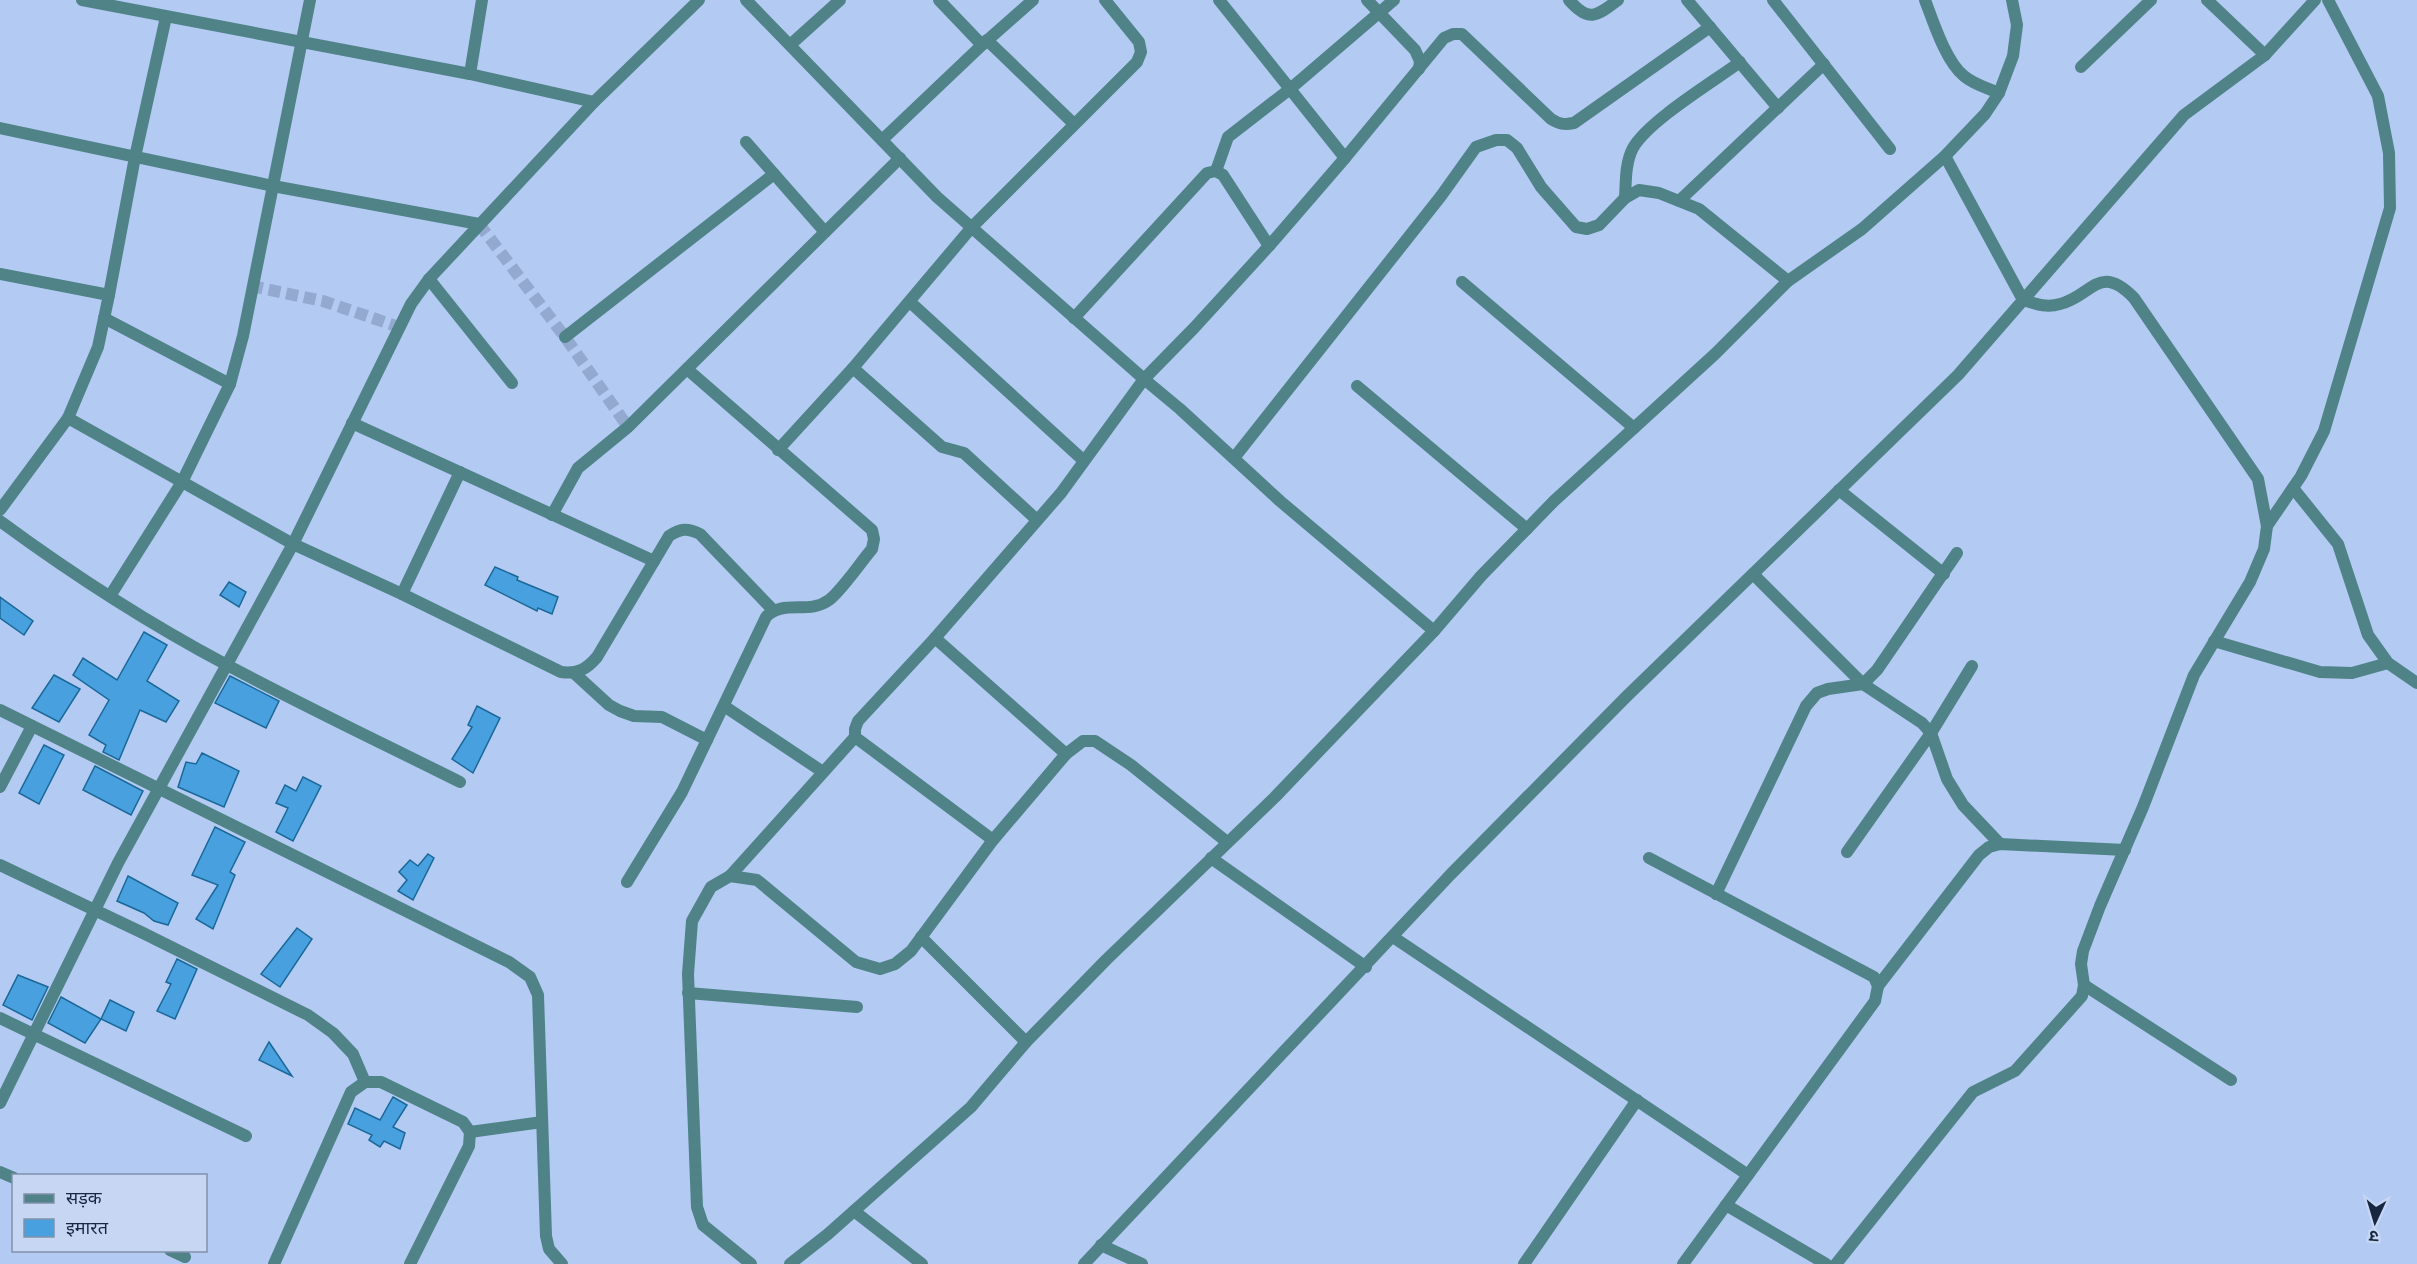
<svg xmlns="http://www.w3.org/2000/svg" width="2417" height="1264" font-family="'Fira Sans','Noto Sans Devanagari',sans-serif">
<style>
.building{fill:#48a1de;stroke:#1a6898;stroke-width:1.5}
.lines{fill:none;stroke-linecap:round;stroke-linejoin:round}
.minor-tunnel{stroke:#94a9cf;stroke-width:12;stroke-dasharray:12 6;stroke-linecap:butt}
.minor{stroke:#4f8387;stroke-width:12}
</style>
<rect width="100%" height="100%" fill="#b3caf3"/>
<g class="building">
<path d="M495,567L518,577L517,580L558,597L552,614L538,608L537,611L485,585Z"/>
<path d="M229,582L246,592L239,607L220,595Z"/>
<path d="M0,597L33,621L24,635L0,618Z"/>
<path d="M144,632L167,645L147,681L179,701L166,722L140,710L119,760L103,752L106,745L89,735L109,700L73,675L83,658L117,680Z"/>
<path d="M54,675L80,689L59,722L32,708Z"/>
<path d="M230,676L279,701L266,728L215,703Z"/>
<path d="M477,706L500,718L473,773L452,759L472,727L468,725Z"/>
<path d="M44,745L64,755L39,804L19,793Z"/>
<path d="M202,753L239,771L224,807L178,787L186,762L196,764Z"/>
<path d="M95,766L143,791L131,815L83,790Z"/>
<path d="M303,777L321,786L293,841L276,832L288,808L276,803L285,785L296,791Z"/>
<path d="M215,827L245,842L230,872L235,875L213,929L196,919L218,885L192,875Z"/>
<path d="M428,854L434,858L413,900L398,891L407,880L399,872L410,860L418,866Z"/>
<path d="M128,876L178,903L168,925L154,921L144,913L117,901Z"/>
<path d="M297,928L312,939L280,987L261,974Z"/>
<path d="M177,959L197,969L175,1019L157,1011L171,984L166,982Z"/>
<path d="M18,975L48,987L32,1020L3,1005Z"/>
<path d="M61,997L101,1019L85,1043L48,1023Z"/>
<path d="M110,1000L134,1012L126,1031L101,1019Z"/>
<path d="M269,1042L292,1076L259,1060Z"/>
<path d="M393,1097L407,1105L393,1127L405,1133L400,1149L384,1141L380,1147L369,1140L372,1135L348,1124L355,1108L380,1120Z"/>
</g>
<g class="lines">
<g class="minor-tunnel">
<path d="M479,224L565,337L628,427"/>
<path d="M251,286L323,301L399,327"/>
</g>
<g class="minor">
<path d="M82,0L470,74L482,0"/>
<path d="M746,0L937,197L1144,379L1180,409L1280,501L1434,631"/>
<path d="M939,0L982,45"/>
<path d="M1219,0L1345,158"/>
<path d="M1367,0L1415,50L1420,61L1419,69"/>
<path d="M1569,0C1589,23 1597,16 1618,0"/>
<path d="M1687,0L1778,108"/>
<path d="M1773,0L1890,149"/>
<path d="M1925,0C1933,21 1946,62 1964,76C1973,84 1987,88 1999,93"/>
<path d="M2207,0L2265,55"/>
<path d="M987,40L1074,124"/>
<path d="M790,45L840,0"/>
<path d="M2081,67L2151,0"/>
<path d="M470,74L594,102"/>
<path d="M0,128L273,186L479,224"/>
<path d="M882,140L982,45L1033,0"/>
<path d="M746,142L825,232"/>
<path d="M1216,171L1228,137L1290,89L1394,0"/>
<path d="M1625,198C1626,182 1625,163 1633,148C1648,121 1713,82 1740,62"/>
<path d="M1679,201L1824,64"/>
<path d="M0,274L109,295L135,157L166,17"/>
<path d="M429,279L512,383"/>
<path d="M1462,282L1634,428"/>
<path d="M910,302L1083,460"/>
<path d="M104,318L230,384"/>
<path d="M1074,318L1207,173L1216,171L1223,175L1269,246"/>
<path d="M565,337L774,174"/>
<path d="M853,368L942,447L964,453L1037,520"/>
<path d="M1357,386L1527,529"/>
<path d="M68,418L293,544L402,594L561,672C577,674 586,670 597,657L669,536C681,528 688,528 700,534L773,610"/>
<path d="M352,423L654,561"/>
<path d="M778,450L853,368L972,227L1137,62L1141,52L1139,42L1105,0"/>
<path d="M1234,458L1441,196L1476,147L1496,140H1507L1517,148L1541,187L1576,227L1587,229L1599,225L1625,198L1639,190L1659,193L1699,209L1788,281"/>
<path d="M2293,488L2338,544L2368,635L2388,663L2417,683"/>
<path d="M1839,490L1944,574"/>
<path d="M0,510L68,418L98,347L109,295"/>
<path d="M552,515L578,468L628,427L900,158"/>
<path d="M0,521C72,574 148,623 227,665C304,706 382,743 460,782"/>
<path d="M2267,526L2301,476L2324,431L2390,208L2389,153L2378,96L2328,0"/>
<path d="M1753,574L1863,684L1922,723L1931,733L1947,779L1963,805L2000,844"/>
<path d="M402,594L460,472"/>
<path d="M110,596L182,482L230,384L243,336L310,0"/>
<path d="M935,638L1066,754"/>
<path d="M2214,641L2320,672L2352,673L2388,663"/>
<path d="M574,673L609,705L620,711L634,716L662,717L707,740"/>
<path d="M724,706L823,772"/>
<path d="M0,710L509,962L530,977L538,995L546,1236L549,1249L562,1264"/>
<path d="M0,787L32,726"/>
<path d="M993,840L855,737V729L858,721L935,638L1061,493L1144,379L1194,328L1269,246L1345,158L1444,38L1453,34H1462L1551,119C1559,124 1564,125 1574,123L1710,27"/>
<path d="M1847,852L1931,733L1972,666"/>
<path d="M1211,858L1366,967"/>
<path d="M1649,858L1874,977L1878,986L1875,1001L1683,1264"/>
<path d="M0,865L143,933L308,1015L333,1033L353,1054L365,1082"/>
<path d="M730,876L855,737"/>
<path d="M627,882L682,792L766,617C783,599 809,615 829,600C842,590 860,563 872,549L874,539L872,530L687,369"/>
<path d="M1716,894L1806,706L1817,693L1828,689L1863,684L1877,670L1957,553"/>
<path d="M921,937L1026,1042"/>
<path d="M1393,937L1748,1175"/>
<path d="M2084,985L2231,1080"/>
<path d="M1878,986L1979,855L1989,847L2000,844L2125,850"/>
<path d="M688,993L857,1007"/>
<path d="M0,1018L246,1136"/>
<path d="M0,1103L118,863L293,544L411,304L429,279L594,102L699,0"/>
<path d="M470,1132L542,1122"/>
<path d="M0,1172L14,1178"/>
<path d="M1726,1205L1826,1264"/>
<path d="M854,1211L922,1264"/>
<path d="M1101,1245L1142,1264"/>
<path d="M170,1250L185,1257"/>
<path d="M274,1264L351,1092L365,1082H381L463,1122L470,1132L469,1146L410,1264"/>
<path d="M751,1264L703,1225L697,1207L688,974L692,921L711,887L730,876L757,880L856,962L880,969L895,964L911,951L993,840L1066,754L1083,741H1095L1131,765L1227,842"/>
<path d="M790,1264L828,1234L971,1107L1026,1042L1106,960L1275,797L1434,631L1481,576L1554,501L1715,354L1788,281L1862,229L1945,156L1985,114L1999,93L2013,56L2017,25L2012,0"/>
<path d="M1084,1264L1451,874L1626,697L1958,375L2184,115L2265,55L2315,0"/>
<path d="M1524,1264L1637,1100"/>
<path d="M1836,1264L1973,1092L2015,1071L2082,996L2084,985L2081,964L2083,951L2100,906L2143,807L2194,675L2250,582L2264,549L2267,526L2258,479L2134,298C2099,262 2092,296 2060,304C2046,308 2036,304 2023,300L1945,156"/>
</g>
</g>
<rect x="12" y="1174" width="195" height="78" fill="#c7d7f3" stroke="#8191ac" stroke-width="1.5"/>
<rect x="24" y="1194" width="30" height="9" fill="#4f8387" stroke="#8191ac" stroke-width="1.5"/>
<text x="66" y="1204" font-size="18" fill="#182741">सड़क</text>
<rect x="24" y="1219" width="30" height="18" fill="#48a1de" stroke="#8191ac" stroke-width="1.5"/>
<text x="66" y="1234" font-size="18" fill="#182741">इमारत</text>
<g transform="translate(2375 1222) rotate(184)" stroke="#c7d7f3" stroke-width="4.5" paint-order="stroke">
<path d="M0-4.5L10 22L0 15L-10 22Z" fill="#182741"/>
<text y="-9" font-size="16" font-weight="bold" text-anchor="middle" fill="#182741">उ</text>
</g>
</svg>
